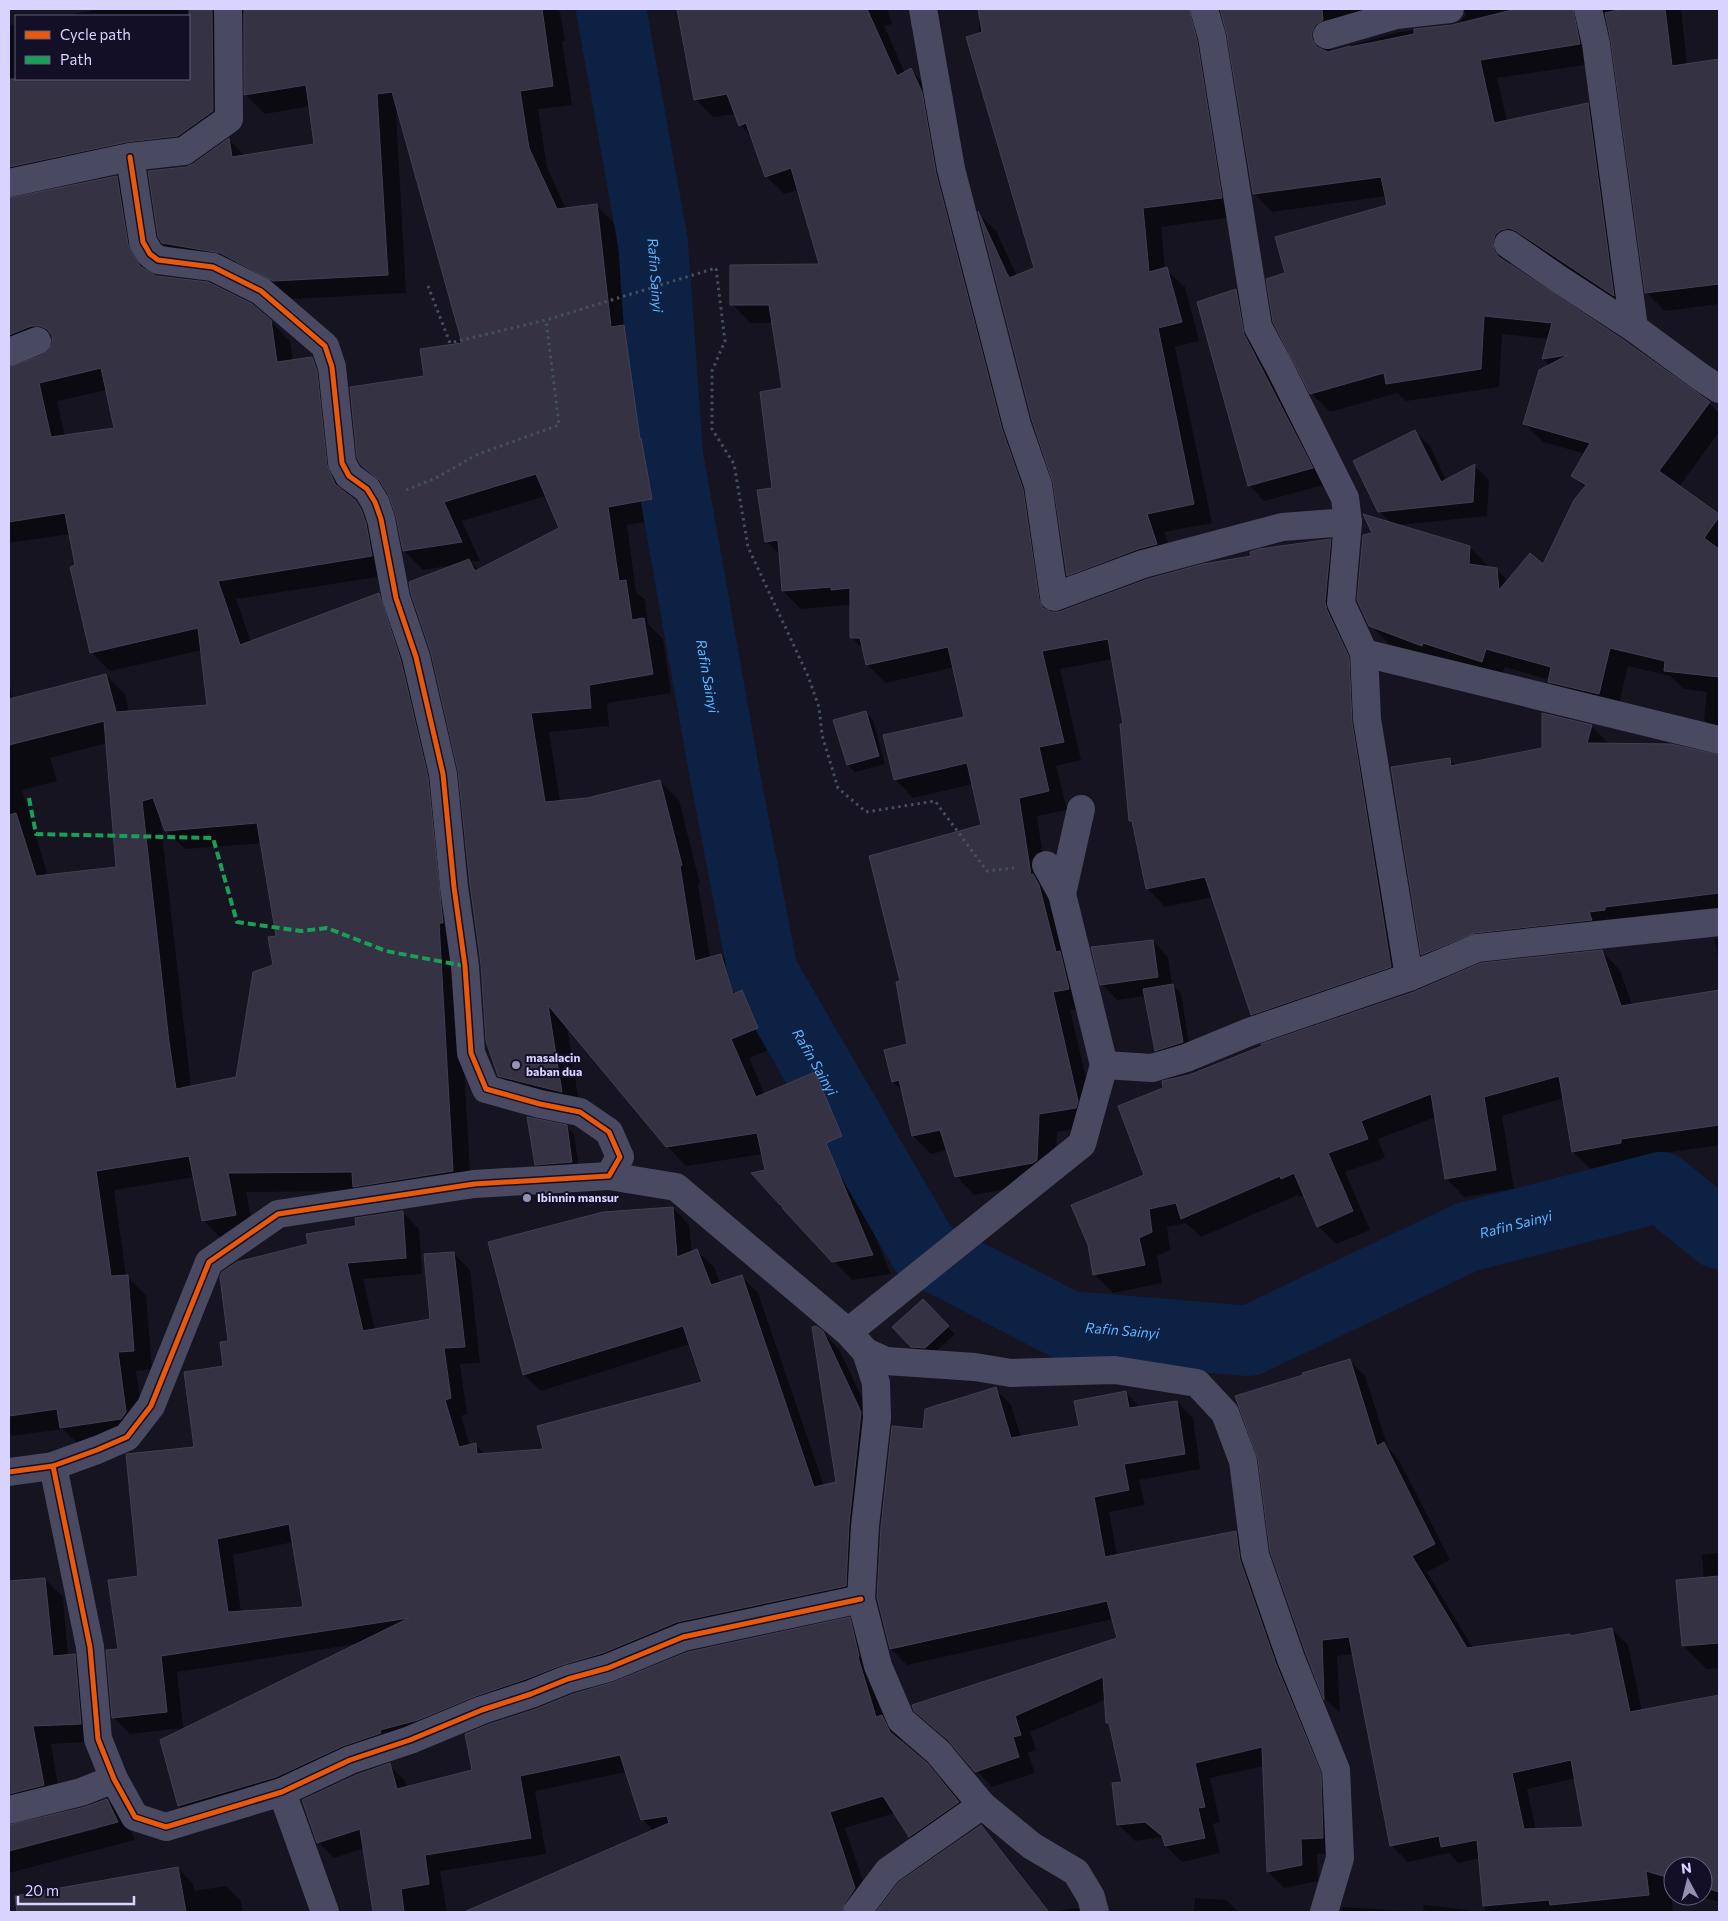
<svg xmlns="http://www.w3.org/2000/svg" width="1728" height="1921" font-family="Commissioner,sans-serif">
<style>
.shadow{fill:#0007;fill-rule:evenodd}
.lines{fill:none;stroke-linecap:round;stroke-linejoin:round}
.river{stroke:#0d2144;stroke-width:70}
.building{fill:#343243;stroke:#433f54;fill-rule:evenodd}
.path{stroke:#44505f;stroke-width:3;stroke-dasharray:2.5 4;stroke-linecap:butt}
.minor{stroke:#4a4962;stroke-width:28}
.quiet{stroke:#1a9f57;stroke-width:4;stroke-dasharray:8 4;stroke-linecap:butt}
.cycleway-casing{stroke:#130f26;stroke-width:8}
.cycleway{stroke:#e8590c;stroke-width:5}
.poi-dot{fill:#9591b1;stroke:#130f26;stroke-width:2}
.labels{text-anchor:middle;stroke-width:4;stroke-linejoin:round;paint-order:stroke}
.poi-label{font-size:12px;font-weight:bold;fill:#d9d4ff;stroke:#130f26;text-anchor:start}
.water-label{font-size:14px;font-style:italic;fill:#62b6ff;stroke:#130f26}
</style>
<rect width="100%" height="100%" fill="#161421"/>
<g class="shadow">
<path d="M90,9H265L280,45L298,39L290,9H557L560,12L565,41H562L572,105L538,109L547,168L566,209L597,206L616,225L627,330L642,345L658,457L660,459L670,518L627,525L636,592L645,600L648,624L663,639L671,693L607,703L609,726L549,732L560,802L588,799L660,781L679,800L700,884L698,885L710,958L721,955L740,974L746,995L761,1011L776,1047L749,1058L765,1095L815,1074L834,1093L860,1155L844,1162L891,1274L852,1280L753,1174L766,1171L763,1154L686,1166L667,1146L567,1026L580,1110L518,1095L499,1075L454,565L423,570L404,551L398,516L386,488L362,465L425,377L464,344L399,112L396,113L406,293L293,299L240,271L182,262L163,243L186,168L193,165L229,140L245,156L316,145L310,106L265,114L246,95L245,13L239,14L232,130L9,173V25L16,24V79H189V16H61L91,11ZM546,496L560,529L479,570L471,562L480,561L462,521Z"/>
<path d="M692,9H887L892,24L884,26L905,73L910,70L929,88L1041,508L1056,613L1330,541L1349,559L1343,621L1366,676L1409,985L1270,1033L1252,1014L1213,897L1165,907L1147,888L1134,824L1130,820L1124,725L1113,659L1060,669L1081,760L1056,766L1067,810L1037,816L1048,891L1087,1007L1070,1010L1096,1120L1094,1127L1057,1132L1055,1179L1052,1181L974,1195L956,1176L948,1150L931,1154L913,1136L903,1092L893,1082L908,1045L901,982L982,826L973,784L913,798L895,779L965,718L954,667L886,683L867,665L864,650L851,637V608L848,605L801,609L783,591L780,555L767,542L784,389L773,323H750L732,304L820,265L799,190L784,194L766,176L753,138L740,125L735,114L713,117L695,99L679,11Z"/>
<path d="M979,9H1681L1687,65L1719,60V304L1665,311L1646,292L1613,42L1606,12L1596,15L1598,63L1497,78L1507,121L1588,105L1606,123L1632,313L1510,261L1511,266L1709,403L1719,413V432L1679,487L1719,516V734L1704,720L1707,692L1684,689L1670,676L1628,666L1617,712L1568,700L1549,682L1550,680L1505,667L1501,680L1441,663L1389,644L1370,625L1374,534L1391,523L1379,511L1415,432L1430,446L1446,481L1475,466L1489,480L1487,516L1398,525L1470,547L1488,566V568L1496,569L1508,581L1543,566L1585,488L1573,476L1586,454L1543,442L1525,424L1550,366L1543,359L1549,339L1502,334L1499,387L1406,401L1397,393L1330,412L1311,393L1287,273L1388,206L1386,196L1272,212L1254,193L1228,33L1222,12H1219L1239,216L1161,227L1165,269L1185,287L1199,341L1175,347L1212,523L1164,532L1175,562L1086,593L1068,575L1055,482L1033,420L980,215L996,231L1017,276L1036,269L979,34ZM1466,12L1465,16L1460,22L1453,26L1399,32L1329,52L1334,43L1411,18ZM1008,272L1013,283L1008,278Z"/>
<path d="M117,177L136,196L146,264L152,275L270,321L290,341L293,361L312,359L331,378L345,485L351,498L374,520L390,575L236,599L251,642L379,594L398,613L419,681L457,942L471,1190L246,1192L254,1234L222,1239L203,1220L194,1177L114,1190L126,1276L146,1295L152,1369L136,1371L145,1432L80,1446L63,1429L12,1436L9,1432V678L12,699L106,675L125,694L129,712L209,706L202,650L110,671L91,652L70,534L9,543V199ZM51,345H53L50,352L43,357L12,369L16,361L22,356ZM107,390L115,429L65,436L57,401ZM107,743L117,869L48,876L22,790L57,781L50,758ZM160,816L166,830L185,849L262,843L278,937L274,966L237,1078L191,1087Z"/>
<path d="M1236,290L1251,306L1327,484L1264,501L1249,485Z"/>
<path d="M866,713L873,720L885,764L855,772L848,765Z"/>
<path d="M1591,726L1610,745L1719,756V915L1494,950L1441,973L1422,954L1450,760L1456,766L1543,749Z"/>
<path d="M1719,938V965L1715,939Z"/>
<path d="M1153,941L1168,957L1172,986L1181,993L1190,1050L1164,1058L1156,1050L1145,996L1117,1000L1102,984Z"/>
<path d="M1602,952L1620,970L1632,1005L1719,991V1145L1638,1157L1639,1162L1592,1170L1573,1152L1564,1098L1502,1116L1514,1189L1464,1197L1446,1178L1436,1117L1378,1139L1385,1158L1345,1172L1370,1230L1336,1244L1318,1226L1304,1195L1300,1197L1298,1195L1201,1237L1186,1223L1167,1227L1170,1250L1157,1256L1162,1283L1113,1293L1094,1274L1146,1175L1165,1089L1189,1076Z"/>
<path d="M566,1126L574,1134L579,1169L544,1172L536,1164Z"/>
<path d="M673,1208L689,1225L692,1253L697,1251L714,1267L720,1283L741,1276L758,1293L824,1486L837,1483L822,1332L839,1349L877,1430L862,1602L694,1639L196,1822L179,1806L162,1741L356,1644L177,1672L183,1728L130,1734L113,1717L120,1650L140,1577L195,1448L225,1367L229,1342L309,1245L402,1212L419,1229L422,1274L363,1279L375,1330L431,1320L453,1253L470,1270L480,1363L460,1364L467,1414L461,1416L470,1446L475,1444L486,1455L545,1451L704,1383L690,1344L541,1391L524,1375L489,1243ZM293,1542L305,1609L241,1612L233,1555Z"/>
<path d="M923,1301L955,1334L932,1355L920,1354L912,1346Z"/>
<path d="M1349,1360L1365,1376L1388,1448L1399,1460L1450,1560L1427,1572L1473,1648L1571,1637L1612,1629L1628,1645L1642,1711L1719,1696V1749L1655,1761L1719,1768V1902L1697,1896H1703V1866H1673V1889L1670,1888L1673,1912H1341L1343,1907L1423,1912L1424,1905L1485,1912L1480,1858L1458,1863L1449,1853L1408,1862L1392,1846L1353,1654L1337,1656L1340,1713L1325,1699L1307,1653ZM1576,1778L1584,1829L1536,1830L1527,1789Z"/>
<path d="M995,1389L1011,1405L1021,1437L1080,1427L1126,1393L1140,1407L1177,1402L1193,1418L1200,1469L1139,1480L1145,1505L1109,1512L1117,1556L1236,1532L1252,1548L1336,1790L1339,1854H1317L1318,1881L1284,1888L1268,1872L1264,1766L1210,1778L1220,1822L1213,1824L1220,1853L1182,1862L1166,1846L1162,1837L1135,1841L1119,1825L1124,1783L1111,1726L1107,1722L1106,1699L1030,1732L1036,1750L1028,1753L1035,1773L992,1787L956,1748L915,1710L1119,1638L1113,1619L907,1665L891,1649L878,1597L924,1431Z"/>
<path d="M1719,1553V1668L1707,1669L1683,1646L1704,1579L1702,1555Z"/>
<path d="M45,1579L63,1597L68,1655H74L93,1673L99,1741L51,1744L61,1803L17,1816L12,1825L85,1808L107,1800L125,1818L135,1840L9,1873V1582ZM97,1827V1829L54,1840L53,1838Z"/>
<path d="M849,1619L865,1635L898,1732L904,1745L943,1781L974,1818L926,1852L910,1837L895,1813L845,1828L871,1905L865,1912H511L504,1896L654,1831L642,1819L626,1772L535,1791L546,1854L440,1871L447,1912H375L365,1848L334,1858L318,1842L389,1765L405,1781L407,1788L474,1771Z"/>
<path d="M981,1827L996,1843L1050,1912L1077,1908L1081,1912H878L900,1883Z"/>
<path d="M178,1868L193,1884L194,1891L226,1886L241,1901L243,1912H26L22,1896Z"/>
<path d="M1195,1898L1226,1900L1239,1912H1173L1194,1911Z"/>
</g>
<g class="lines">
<path class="river" id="s1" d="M611,9L653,243L668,455L725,776L763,973L925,1252L1068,1326L1249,1341L1467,1237L1661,1187L1719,1234"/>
</g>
<g class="building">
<path d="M189,9H212L213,111L178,136L127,142L9,167V79H189Z"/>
<path d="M244,9H542L553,86L520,91L529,148L557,209L597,204L611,327L624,325L640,439L641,438L652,499L608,507L619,581L626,580L632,620L644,618L653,674L589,685L591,708L531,713L545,802L587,798L660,780L682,865L680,866L695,961L721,954L733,994L742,990L758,1028L731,1039L756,1097L815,1072L842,1136L826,1143L873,1255L832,1262L783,1209L781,1204L780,1205L751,1173L765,1170L757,1133L666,1147L548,1005L562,1092L498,1076L486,1041L481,965L470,885L458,771L431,653L411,594L409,582L469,559L475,571L559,528L536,474L444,502L462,542L403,551L396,516L388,494L380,481L361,465L357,458L350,387L424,376L420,349L462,343L392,92L377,94L388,275L273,281L220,253L162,243L158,237L148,171L186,167L193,164L229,138L232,157L314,144L306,85L244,95Z"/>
<path d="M677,9H867L897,76L911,68L922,92L936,173L1002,429L1023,489L1039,599L1043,608L1051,612H1059L1148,579L1203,564L1251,556L1250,552L1259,549L1331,539L1325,602L1327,610L1349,657L1352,722L1391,967L1251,1015L1205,877L1146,889L1132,821H1129L1120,724H1123L1108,639L1042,651L1064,742L1039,747L1049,791L1019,798L1031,875L1033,874L1039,885L1056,952L1060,951L1069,989L1053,992L1078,1101L1076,1108L1039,1114L1037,1160L1033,1163L955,1177L940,1130L912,1136L899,1080L892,1082L884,1050L907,1044L896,982L900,981L869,856L981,825L967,763L894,780L883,735L964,717L948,647L866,665L860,638H850V588L831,590V587L782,591L778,540L765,542L757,490L772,488L760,392L782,388L769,305H730V265L819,264L791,168L765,177L746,123L739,126L727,94L694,100Z"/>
<path d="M978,9H1189L1197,40L1222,198L1143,208L1149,272L1167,267L1182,322L1158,328L1194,504L1147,514L1157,544L1138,549L1067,576L1053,483L1032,420L978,211L1009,278L1034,268L966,37L982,32Z"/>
<path d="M1220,9H1322L1323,20L1315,25L1312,32V39L1317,47L1328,52L1350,46V47L1414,34V29L1452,25L1516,9H1573L1580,44L1480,60L1494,123L1588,103L1614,296L1516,231L1509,228L1501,230L1495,235L1493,242L1494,250L1499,257L1625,341L1710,402L1659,471L1719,514V517L1704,538L1719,549V677L1664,671L1665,661L1610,648L1599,694L1548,682L1551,667L1486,649L1482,662L1423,643L1422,646L1369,626L1357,600L1363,535L1372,533L1363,514L1470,546L1469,564L1497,568L1499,590L1530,553L1543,564L1574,500L1586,485L1571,476L1590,443L1523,424L1539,370L1568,355L1542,359L1552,323L1484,316L1481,369L1386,384L1384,373L1310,394L1273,322L1266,279L1285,273L1275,237L1387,205L1381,177L1253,194L1227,35Z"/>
<path d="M1623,9H1665L1672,66L1719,59V284L1645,293L1611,42L1605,13Z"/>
<path d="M117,176L128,244L140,266L156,276L208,282L252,304L271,320L277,362L312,357L317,370L327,465L335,484L355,500L361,509L366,523L372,556L218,581L240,645L379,593L401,661L428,777L443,923H439L453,1171L353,1187L352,1172L228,1173L236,1215L202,1221L189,1156L96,1171L111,1276L128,1275L134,1351L118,1352L126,1412L121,1419L60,1428L57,1409L9,1416V815L16,813L36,876L116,867L104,721L9,745V699L106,674L116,712L207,705L198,628L90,653L70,567L75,565L65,513L9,522V367L43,355L49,350L52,343V336L47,329L40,326H31L9,335V198ZM101,368L114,428L51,437L39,383ZM153,798L165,831L257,823L276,936L268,937L273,965L253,972L236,1077L176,1089L169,1042L142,801Z"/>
<path d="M1236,289L1244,334L1313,468L1248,486L1197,302Z"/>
<path d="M1415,430L1441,482L1475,464L1473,502L1378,512L1353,461Z"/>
<path d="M866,711L879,756L847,765L833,720Z"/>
<path d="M1542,713L1592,725L1587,743L1671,744L1719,755V893L1605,907V910L1589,912L1592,920L1475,933L1421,955L1391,767L1450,758L1451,766L1542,748Z"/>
<path d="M1153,940L1158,977L1100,985L1091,947Z"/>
<path d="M1602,950L1621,1006L1719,990V1125L1621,1139V1143L1572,1152L1559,1076L1484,1097L1496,1170L1445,1179L1431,1094L1361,1121L1368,1139L1328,1153L1353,1211L1317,1227L1294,1173L1281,1179L1280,1176L1181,1219L1176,1203L1149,1209L1152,1232L1139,1238L1145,1265L1093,1275L1088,1245L1071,1205L1144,1175L1118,1106L1163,1088L1162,1081L1189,1075L1262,1046L1261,1044L1414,992L1481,963Z"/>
<path d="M1173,984L1183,1042L1155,1051L1143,989Z"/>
<path d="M527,1117L567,1125L572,1162L535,1165Z"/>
<path d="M673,1207L677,1257L697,1249L711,1285L742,1275L814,1487L836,1482L812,1327L816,1326L823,1331L861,1412L849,1524L846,1586L677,1622L603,1653L562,1665L526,1679L476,1696L418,1720L380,1730L381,1733L343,1746L276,1777L178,1806L160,1740L409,1618L161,1656L167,1712L112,1718L106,1650L118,1649L108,1580L138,1576L126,1454L194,1447L184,1372L223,1366L220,1342L228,1341L220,1277L222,1272L237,1262L308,1244L306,1234L356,1226L355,1218L403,1211L406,1258L347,1263L363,1331L430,1319L424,1254L454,1252L465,1347L444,1348L451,1398L445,1400L459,1447L476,1443L477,1454L543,1449L537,1426L702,1382L683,1326L523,1375L488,1242L603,1212ZM289,1524L303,1607L228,1612L217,1539Z"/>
<path d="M923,1299L949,1326L925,1348L911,1347L892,1327Z"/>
<path d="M1350,1359L1377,1446L1384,1442L1435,1544L1412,1556L1467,1648L1570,1634V1636L1612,1628L1630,1712L1719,1695V1892L1703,1887V1866H1673V1879L1646,1871L1649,1895L1550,1905L1549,1900L1483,1906L1477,1840L1441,1847L1439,1836L1390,1846L1349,1637L1322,1640L1324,1700L1306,1654L1270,1551L1258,1459L1235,1396L1303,1375L1302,1373ZM1571,1760L1583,1827L1524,1829L1512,1773Z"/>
<path d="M996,1387L1011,1438L1079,1426L1074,1401L1126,1391L1129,1408L1177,1401L1185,1454L1124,1464L1129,1490L1094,1497L1105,1557L1236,1531L1240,1560L1276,1664L1321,1773L1323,1838L1301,1839L1302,1865L1267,1872L1262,1747L1195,1763L1205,1807L1198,1808L1205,1838L1165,1846L1162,1836L1145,1822L1117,1825L1112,1783L1122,1782L1109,1723H1106L1103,1677L1015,1716L1021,1735L1013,1737L1019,1757L975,1772L948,1740L914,1711L912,1705L1117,1638L1107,1601L890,1649L877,1597L881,1527L892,1426L923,1429L925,1409Z"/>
<path d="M1719,1576V1643L1682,1646L1676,1580Z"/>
<path d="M45,1578L53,1656L75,1654L81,1724L33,1726L44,1785L9,1794V1581Z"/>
<path d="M850,1617L859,1656L858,1657L876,1717L882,1715L890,1732L927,1763L959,1802L909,1837L883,1796L830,1812L855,1888L845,1903L842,1912H464L669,1823L667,1816L641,1820L620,1755L520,1776L531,1838L425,1855L429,1884L401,1889L404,1912H373L360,1829L317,1843L302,1800L356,1775L390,1763L397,1789L472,1770L465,1734L487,1725L536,1709L573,1694L614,1682L688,1652Z"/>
<path d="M107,1799L118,1822L9,1851V1825L85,1807Z"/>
<path d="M981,1825L1049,1912H876L899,1882Z"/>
<path d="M178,1867L186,1912H17L15,1896Z"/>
</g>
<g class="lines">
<g class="path">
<path d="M428,286L450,343L546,320L716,268L725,341L712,371V429L734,464L748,547L808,676L819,707L822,735L838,788L866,812L935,801L987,871L1014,868"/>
<path d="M406,490L436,478L476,455L559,425L546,320"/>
</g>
<g class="minor">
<path d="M923,9L951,169L1017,425L1038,485L1054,597L1143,564L1282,527L1348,522"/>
<path d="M1204,9L1212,37L1258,327L1279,366L1345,498L1348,522L1341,603L1364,653L1367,719L1409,977"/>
<path d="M1588,9L1596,44L1634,328"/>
<path d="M1327,35L1396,15L1450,9"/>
<path d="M9,183L130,157L184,151L229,119L228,9"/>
<path d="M1508,244L1560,280L1634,328L1702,378L1719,389"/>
<path d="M9,352L37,341"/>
<path d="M1364,653L1719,740"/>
<path d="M1046,865L1062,894L1104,1065"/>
<path d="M1062,894L1081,809"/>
<path d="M609,1176L676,1187L848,1332L866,1352L876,1383L877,1418L865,1526L861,1599L878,1666L901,1720L938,1752L982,1805L1032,1846L1076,1872L1091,1897L1095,1912"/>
<path d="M848,1332L1082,1144L1104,1065L1152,1068L1186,1058L1249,1032L1409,977L1477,948L1719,922"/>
<path d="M866,1352L886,1361L975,1367L1011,1373L1115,1370L1197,1383L1225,1413L1243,1461L1255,1555L1291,1659L1336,1770L1340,1858L1324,1912"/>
<path d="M53,1466L90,1647L98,1739L114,1779L135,1817L166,1827L282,1792L350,1760L410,1740L482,1710L531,1694L568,1679L608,1668L683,1637L861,1599"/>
<path d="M9,1472L53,1466L97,1450L127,1437L151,1406L209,1262L278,1214L474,1184L609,1176L620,1157L609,1132L580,1112L540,1104L486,1089L471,1053L465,966L454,887L443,774L416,657L396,598L381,519L375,502L367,489L349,476L342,463L332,367L325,346L261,291L213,267L158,260L150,254L143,242L130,157"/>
<path d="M282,1792L325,1912"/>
<path d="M9,1810L81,1792L114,1779"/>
<path d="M857,1912L888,1871L982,1805"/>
</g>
<path class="quiet" d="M29,798L36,834L213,838L237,922L301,931L327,928L386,951L465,966"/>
<defs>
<g id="cycleway">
<path d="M53,1466L90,1647L98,1739L114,1779L135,1817L166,1827L282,1792L350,1760L410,1740L482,1710L531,1694L568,1679L608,1668L683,1637L861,1599"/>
<path d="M9,1472L53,1466L97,1450L127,1437L151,1406L209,1262L278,1214L474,1184L609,1176L620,1157L609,1132L580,1112L540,1104L486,1089L471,1053L465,966L454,887L443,774L416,657L396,598L381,519L375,502L367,489L349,476L342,463L332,367L325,346L261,291L213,267L158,260L150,254L143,242L130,157"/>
</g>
</defs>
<use href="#cycleway" class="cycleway-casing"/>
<use href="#cycleway" class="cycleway"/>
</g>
<g class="poi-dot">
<circle cx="516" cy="1065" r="5"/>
<circle cx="527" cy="1198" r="5"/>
</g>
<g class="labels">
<g class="poi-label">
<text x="526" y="1062">masalacin<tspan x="526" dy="14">baban dua</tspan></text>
<text x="537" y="1202">Ibinnin mansur</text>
</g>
<g class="water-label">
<text dy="5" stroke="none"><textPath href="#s1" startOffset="270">Rafin Sainyi</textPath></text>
<text dy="5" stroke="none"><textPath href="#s1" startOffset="675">Rafin Sainyi</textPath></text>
<text dy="5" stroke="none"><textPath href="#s1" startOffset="1080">Rafin Sainyi</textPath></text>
<text dy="5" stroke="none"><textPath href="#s1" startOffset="1934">Rafin Sainyi</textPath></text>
<text dy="5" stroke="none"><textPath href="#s1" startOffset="1515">Rafin Sainyi</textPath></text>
</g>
</g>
<rect width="1728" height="1921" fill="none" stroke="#d9d4ff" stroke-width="20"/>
<rect x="15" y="15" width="175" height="65" fill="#130f26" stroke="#625e7d"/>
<rect x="25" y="31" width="25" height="8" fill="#e8590c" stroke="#625e7d"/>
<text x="60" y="40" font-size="15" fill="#d9d4ff">Cycle path</text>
<rect x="25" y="56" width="25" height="8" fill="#1a9f57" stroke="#625e7d"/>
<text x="60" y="65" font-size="15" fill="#d9d4ff">Path</text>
<g transform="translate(1688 1881) rotate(353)"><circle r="24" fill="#130f26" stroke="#625e7d"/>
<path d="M0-4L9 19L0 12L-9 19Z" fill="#9591b1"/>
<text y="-8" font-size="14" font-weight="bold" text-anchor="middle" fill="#d9d4ff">N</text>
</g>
<path d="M18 1896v8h116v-8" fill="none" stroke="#d9d4ff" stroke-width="2.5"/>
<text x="25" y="1896" font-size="15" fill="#d9d4ff" stroke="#130f26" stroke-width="4" paint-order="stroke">20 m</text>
</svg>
